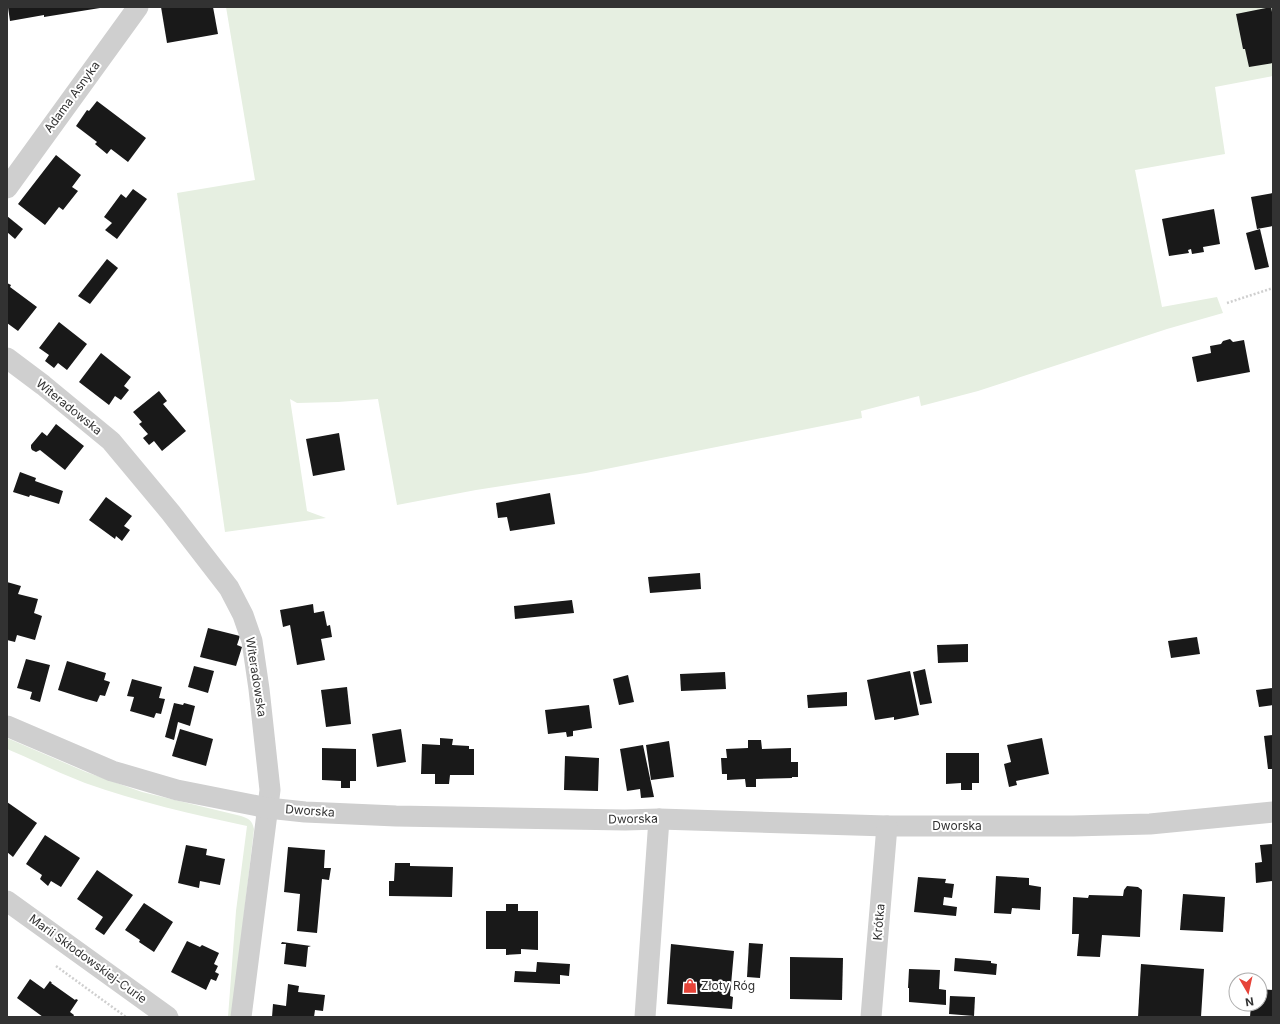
<svg xmlns="http://www.w3.org/2000/svg" width="1280" height="1024" font-family="Inter,sans-serif">
<style>
.green{fill:#e6efe1}
.building{fill:#191919}
.lines{fill:none;stroke-linecap:round;stroke-linejoin:round}
.path{stroke:#cfcfcf;stroke-width:2.5;stroke-dasharray:2 2;stroke-linecap:butt}
.minor{stroke:#cfcfcf;stroke-width:21}
.labels{text-anchor:middle;stroke-width:4;stroke-linejoin:round;paint-order:stroke}
.street-label{font-size:12px;fill:#323232;stroke:#fff}
.poi-label{font-size:12px;fill:#323232;stroke:#fff;text-anchor:start}
</style>
<rect width="100%" height="100%" fill="#fff"/>
<g class="green">
<path d="M226,7H1273V76L1215,87L1225,154L1135,170L1162,307L1217,297L1223,313L1167,329L978,391L921,406L919,396L861,411L862,418L586,473L476,490L397,505L378,399L338,402L297,403L290,399L307,511L326,518L225,532L177,193L255,180Z"/>
<path d="M7,738L86,772L142,792L241,816C249,819 252,820 254,829L232,1017H228L236,911L247,826C192,814 138,802 85,783C59,773 33,760 7,749Z"/>
</g>
<g class="building">
<path d="M8,7H100V8L44,17V15L10,21Z"/>
<path d="M161,7H213L218,34L167,43Z"/>
<path d="M1271,7L1273,17V63L1249,67L1245,49H1243L1236,14Z"/>
<path d="M97,101L146,138L128,162L111,149L107,154L95,144L97,142L76,126L87,110L89,111Z"/>
<path d="M56,155L81,175L72,187L78,191L63,210L59,207L45,225L18,204Z"/>
<path d="M133,189L147,199L117,239L105,230L112,223L104,217L121,194L126,198Z"/>
<path d="M1273,193V226L1257,229L1251,197Z"/>
<path d="M1214,209L1220,244L1203,247L1204,252L1192,254L1191,249L1188,250L1189,253L1169,256L1162,219Z"/>
<path d="M7,216L23,229L15,239L7,232Z"/>
<path d="M1260,229L1269,267L1255,270L1246,233Z"/>
<path d="M107,259L118,268L90,304L78,296Z"/>
<path d="M7,283L11,285L10,287L37,307L18,331L7,323Z"/>
<path d="M59,322L87,344L67,370L58,363L54,368L45,361L49,355L39,348Z"/>
<path d="M1230,339L1233,342L1244,340L1250,372L1197,382L1192,357L1211,353L1210,346L1221,344L1223,341Z"/>
<path d="M101,353L131,377L124,386L129,390L121,400L115,396L109,405L79,382Z"/>
<path d="M159,391L167,401L163,404L186,431L162,451L154,441L149,445L143,438L148,434L139,424L142,422L133,412Z"/>
<path d="M56,424L84,446L65,470L40,450L36,452L32,450L31,448V445L42,432L47,436Z"/>
<path d="M339,433L345,470L313,476L306,439Z"/>
<path d="M20,472L36,478L35,481L63,491L59,504L30,495L29,497L13,492Z"/>
<path d="M550,493L555,524L510,531L507,517L498,518L496,503Z"/>
<path d="M106,497L132,516L124,526L130,530L122,541L116,536L115,539L89,520Z"/>
<path d="M700,573L701,589L650,593L648,577Z"/>
<path d="M7,582L21,586L18,594L38,599L34,613L42,616L35,640L17,635L15,642L7,640Z"/>
<path d="M572,600L574,613L515,619L514,606Z"/>
<path d="M313,604L314,613L324,611L327,626L330,625L332,637L321,639L325,660L297,665L290,625L283,627L280,610Z"/>
<path d="M208,628L240,636L237,645L242,647L236,666L200,657Z"/>
<path d="M1197,637L1200,654L1171,658L1168,641Z"/>
<path d="M968,644V662L938,663L937,645Z"/>
<path d="M26,659L50,665L40,702L30,699L32,692L17,688Z"/>
<path d="M67,661L106,673L104,680L110,682L105,696L100,695L97,702L86,699L58,690Z"/>
<path d="M194,666L214,671L208,693L188,687Z"/>
<path d="M925,669L932,703L920,705L913,672Z"/>
<path d="M910,671L919,715L894,720V717L875,720L867,680Z"/>
<path d="M725,672L726,689L681,691L680,674Z"/>
<path d="M628,675L634,702L619,705L613,679Z"/>
<path d="M132,679L162,687L159,698L165,699L161,714L156,713L154,718L130,711L134,697L127,696Z"/>
<path d="M347,687L351,724L326,727L321,690Z"/>
<path d="M1273,688V705L1259,707L1256,690Z"/>
<path d="M847,692V706L808,708L807,695Z"/>
<path d="M174,703L183,705L184,703L195,706L190,726L178,722L174,740L165,737Z"/>
<path d="M589,705L592,728L573,731V736L567,737L566,732L548,734L545,710Z"/>
<path d="M180,729L213,739L206,766L172,756Z"/>
<path d="M401,729L406,762L377,767L372,734Z"/>
<path d="M1273,735V769H1268L1264,736Z"/>
<path d="M440,738L453,739L452,745L469,746V749H474V775H450L449,784H435V774H421L422,744L440,745Z"/>
<path d="M1042,738L1049,774L1016,781L1017,785L1009,787L1004,764L1011,762L1007,745Z"/>
<path d="M748,740H761L762,749L791,748V762H798V777H792V778L756,779V787H746L745,779L727,780V774H722L721,758H727L726,749L748,748Z"/>
<path d="M669,741L674,777L651,780L646,745Z"/>
<path d="M643,745L654,797L641,798L640,789L627,791L620,749Z"/>
<path d="M322,748L356,749V781H350V788H341V781L322,780Z"/>
<path d="M946,753H979V783H972V790H961V783L946,784Z"/>
<path d="M565,756L599,758L598,791L564,790Z"/>
<path d="M7,802L37,823L13,857L7,852Z"/>
<path d="M45,835L80,858L61,887L51,881L48,886L40,879L42,875L26,864Z"/>
<path d="M1273,844V881L1256,883L1255,863L1262,862L1260,845Z"/>
<path d="M186,845L207,849L206,855L225,859L220,885L200,881L199,888L178,883Z"/>
<path d="M288,847L325,850L324,868H331L329,880L322,879L317,933L297,931L300,894L284,892Z"/>
<path d="M395,863H410V866L453,867L452,897L389,896V881H394Z"/>
<path d="M97,870L133,895L104,935L95,929L103,917L77,899Z"/>
<path d="M996,876L1029,878V885L1041,887L1040,910L1012,908L1011,914L994,913Z"/>
<path d="M918,877L946,879L945,883L954,884L952,898L944,897L943,905L957,907L956,916L914,912Z"/>
<path d="M1127,886L1138,887L1142,890L1140,937L1102,935L1100,957L1077,956L1079,934H1072L1073,897L1088,898L1089,895L1123,896L1124,890Z"/>
<path d="M1183,894L1225,897L1223,932L1180,930Z"/>
<path d="M144,903L173,922L154,952L139,942L140,940L125,930Z"/>
<path d="M506,904H518V911H538V950L521,949V954L506,955V949H486V911H506Z"/>
<path d="M187,941L200,947L202,945L219,953L214,964L218,966L215,972L219,974L216,981L211,979L206,990L171,972Z"/>
<path d="M282,942L311,946L308,947L306,967L284,964L286,944H281Z"/>
<path d="M749,943L763,944L760,978L747,977Z"/>
<path d="M671,944L734,951L730,996L733,997L732,1009L667,1004Z"/>
<path d="M790,957L843,958L842,1000L790,999Z"/>
<path d="M955,958L991,961V963L997,964L996,975L954,971Z"/>
<path d="M537,962L570,964L569,976L560,975V984L514,982L515,971L536,972Z"/>
<path d="M1141,964L1204,969L1201,1017H1138Z"/>
<path d="M909,969L940,970L939,989L946,990V1005L909,1002V988H908Z"/>
<path d="M30,979L44,989L50,981L52,983H51L75,1000L76,999L78,1000L70,1012L74,1015L73,1017H43L17,998Z"/>
<path d="M288,984L299,986L298,992L325,995L323,1011L315,1010L314,1017H272L273,1004L286,1006Z"/>
<path d="M1260,989L1273,990V1017H1250L1251,1004H1260Z"/>
<path d="M950,996L975,997L974,1016L949,1014Z"/>
</g>
<g class="lines">
<g class="path">
<path d="M1227,303L1273,288"/>
<path d="M56,966L126,1017"/>
</g>
<g class="minor">
<path d="M7,188L138,7"/>
<path d="M7,358L43,385L111,441L171,513L229,588L243,615L252,641L259,689L270,790L241,1017"/>
<path d="M7,726L112,771L177,790L268,808L305,812L396,816L625,820L659,819L887,826H1073L1150,824L1273,812"/>
<path d="M7,901L168,1017"/>
<path d="M645,1017L659,819"/>
<path d="M871,1017L887,826"/>
</g>
</g>
<defs>
<symbol id="shop-bare" viewBox="-9 -9 18 18"><path d="M-5-2.5h2.3a2.7 3.5 0 0 1 5.4 0H5L5.5 6h-11ZM-1.5-2.5h3a1.5 2.3 0 0 0-3 0Z" fill="#e64338" stroke="#fff" stroke-width="2.5" paint-order="stroke"/></symbol>
</defs>
<g fill-rule="evenodd">
<use href="#shop-bare" x="680" y="976" width="20" height="20"/>
</g>
<g class="labels">
<g class="street-label">
<text transform="translate(72 97) rotate(-54)" y="4">Adama Asnyka</text>
<text transform="translate(69 407) rotate(39)" y="4">Witeradowska</text>
<text transform="translate(256 677) rotate(81)" y="4">Witeradowska</text>
<text transform="translate(310 811) rotate(4)" y="4">Dworska</text>
<text transform="translate(633 819) rotate(-1)" y="4">Dworska</text>
<text x="957" y="830">Dworska</text>
<text transform="translate(879 922) rotate(-85)" y="4">Krótka</text>
<text transform="translate(88 959) rotate(36)" y="4">Marii Skłodowskiej-Curie</text>
</g>
<g class="poi-label">
<text x="701" y="990">Złoty Róg</text>
</g>
</g>
<rect width="1280" height="1024" fill="none" stroke="#323232" stroke-width="16"/>
<g transform="translate(1248 992) rotate(171)"><circle r="19" fill="#ffffff" stroke="#adadad"/>
<path d="M0-3L7 15L0 10L-7 15Z" fill="#e64338"/>
<text y="-6" font-size="11" font-weight="bold" text-anchor="middle" fill="#323232">N</text>
</g>
</svg>
